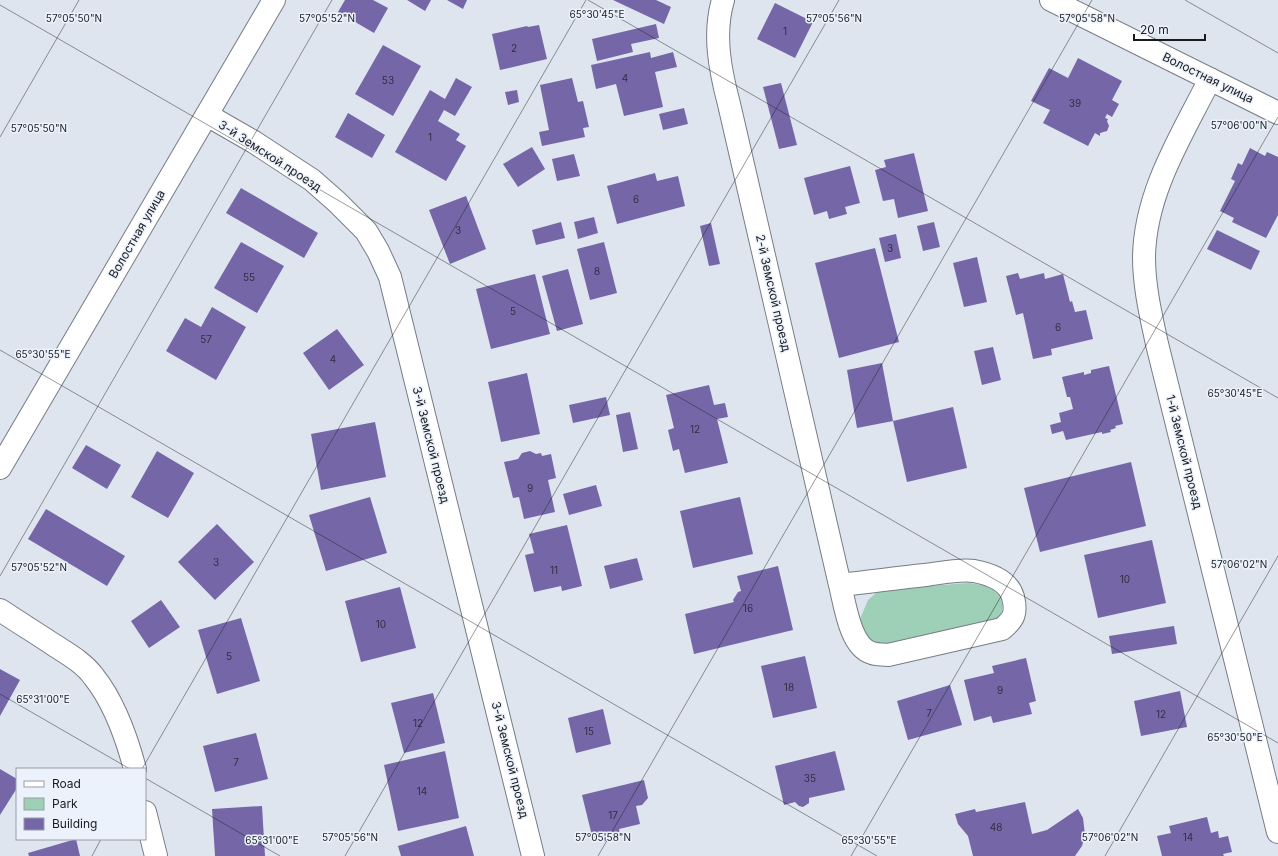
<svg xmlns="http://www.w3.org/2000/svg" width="1278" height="856" font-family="Inter,sans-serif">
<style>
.green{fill:#9ecfb7}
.building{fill:#7567a7}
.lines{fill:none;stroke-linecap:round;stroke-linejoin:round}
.minor-casing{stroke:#777d86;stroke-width:24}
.minor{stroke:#fff;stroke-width:22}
.ticks{fill:none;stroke:#191c1f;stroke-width:1;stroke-opacity:0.45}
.labels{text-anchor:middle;stroke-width:3;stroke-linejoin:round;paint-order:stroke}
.number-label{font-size:10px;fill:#302f41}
.street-label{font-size:12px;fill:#191c1f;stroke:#ecf2fc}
.ticks-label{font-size:10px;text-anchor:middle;fill:#191c1f;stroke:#ecf2fc;stroke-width:3;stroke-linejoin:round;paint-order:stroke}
</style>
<rect width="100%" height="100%" fill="#dfe5ef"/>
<path class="green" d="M969,583C976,584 983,584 989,588C1002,594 1007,608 997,620L896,646L877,645L869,638L863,630L860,619L868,600L876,593L887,589Z"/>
<g class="building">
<path d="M345,0H373L388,8L374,33L338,12Z"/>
<path d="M407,0H431L425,11Z"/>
<path d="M447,0H467L463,9Z"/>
<path d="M613,0H656L671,7L664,24Z"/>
<path d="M775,3L813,22L795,58L757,39Z"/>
<path d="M656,24L659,38L631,44L633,52L597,61L592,39Z"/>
<path d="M539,25L547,59L500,70L492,34L527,26L528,27Z"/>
<path d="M383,45L421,66L393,116L355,94Z"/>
<path d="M650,52L651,58L673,52L677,67L655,72L663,107L624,116L616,84L596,89L591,65Z"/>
<path d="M1078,58L1122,81L1112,100L1119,104L1112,117L1107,114L1105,118L1108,119L1107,121L1109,126L1107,131L1100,133V136L1095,133L1088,146L1043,123L1050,110L1031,101L1049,68L1068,78Z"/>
<path d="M456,78L472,87L455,116L444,110L438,121L460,134L456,140L466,146L446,181L395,152L430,90L445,99Z"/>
<path d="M572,78L578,102L583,101L589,127L583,128L585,137L542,146L539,132L549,130L540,85Z"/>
<path d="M781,83L797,145L779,149L763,87Z"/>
<path d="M517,90L519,102L508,105L505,92Z"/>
<path d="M684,108L688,124L663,130L659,114Z"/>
<path d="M348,113L385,135L372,158L335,137Z"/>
<path d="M532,147L545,169L518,187L503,164Z"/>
<path d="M1250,148L1265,156L1267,152L1278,157V215L1266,238L1232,222L1234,218L1220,211L1235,181L1231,179L1238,163L1242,165Z"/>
<path d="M914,153L928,211L898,218L894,199L883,201L875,170L886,167L884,160Z"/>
<path d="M574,154L580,176L557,181L552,159Z"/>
<path d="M850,166L860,203L845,207L847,214L829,219L827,211L814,215L804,178Z"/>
<path d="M655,173L657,181L678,176L685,206L617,224L607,186Z"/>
<path d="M241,188L318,233L304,258L226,213Z"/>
<path d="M466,196L486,249L450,264L429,210Z"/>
<path d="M594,217L598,233L578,239L574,222Z"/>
<path d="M561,222L565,238L536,245L532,230Z"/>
<path d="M934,222L940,247L923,251L917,226Z"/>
<path d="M711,223L720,264L709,266L700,226Z"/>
<path d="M1217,230L1260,251L1251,270L1207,249Z"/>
<path d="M896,234L901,258L885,262L879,238Z"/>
<path d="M241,242L284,266L257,313L214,288Z"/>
<path d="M604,242L617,293L590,300L577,249Z"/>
<path d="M875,248L899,342L839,358L815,263Z"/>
<path d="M977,257L987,302L964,307L953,263Z"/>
<path d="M568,269L583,324L557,331L542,276Z"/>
<path d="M1018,273L1020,279L1044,273L1045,279L1063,274L1070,302L1072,301L1075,312L1086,310L1093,339L1051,349L1052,355L1033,359L1023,313L1016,315L1006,276Z"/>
<path d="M535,274L550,334L491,349L476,289Z"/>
<path d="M212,307L246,327L216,380L166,351L185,318L201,327Z"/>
<path d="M337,329L364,365L329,390L303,353Z"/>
<path d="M993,347L1001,380L982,385L974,351Z"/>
<path d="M882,363L893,421L857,428L847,370Z"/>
<path d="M1109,366L1123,424L1115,426L1116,428L1110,430L1111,432L1102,434V432L1066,440L1063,431L1052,434L1050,425L1061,422L1059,413L1073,409L1070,397H1067L1062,377L1084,372V375L1091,373V370Z"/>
<path d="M527,373L540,434L501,442L488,382Z"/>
<path d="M709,385L714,405L725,403L728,417L717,419L728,463L685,473L679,449L673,451L668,430L674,428L666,395Z"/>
<path d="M606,397L610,415L573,423L569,405Z"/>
<path d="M953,407L967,468L907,482L893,421Z"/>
<path d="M630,412L638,449L623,452L616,415Z"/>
<path d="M375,422L386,477L321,490L311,434Z"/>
<path d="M86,445L121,465L107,489L72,468Z"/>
<path d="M157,451L194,473L168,518L131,497Z"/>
<path d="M530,451L536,454L541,453L542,456L551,454L556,478L548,480L555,512L524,519L519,497L513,498L504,462L518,459L522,453Z"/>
<path d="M1131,462L1146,526L1040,552L1024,488Z"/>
<path d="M596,485L602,506L569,515L563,494Z"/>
<path d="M370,497L387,553L326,571L309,515Z"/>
<path d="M740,497L753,554L693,568L680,511Z"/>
<path d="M46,509L125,556L107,586L28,539Z"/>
<path d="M217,524L254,562L215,600L178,562Z"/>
<path d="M567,525L582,586L562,591L561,586L534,592L525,555L534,553L529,534Z"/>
<path d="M1152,540L1166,603L1098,618L1084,555Z"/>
<path d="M637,558L643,580L610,589L604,566Z"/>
<path d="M778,566L793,630L694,654L685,614L734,602L733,600L738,592L741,591L737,576Z"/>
<path d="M400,587L416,648L361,662L345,601Z"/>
<path d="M161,600L180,627L149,648L131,621Z"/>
<path d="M241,618L260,681L217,694L198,630Z"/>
<path d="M1174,626L1177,644L1112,654L1109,636Z"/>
<path d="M805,656L817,708L773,718L761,666Z"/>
<path d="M1026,658L1036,701L1029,703L1032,714L993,723L991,716L974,721L964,680L994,673L992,666Z"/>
<path d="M0,669L20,680L0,716Z"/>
<path d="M950,685L962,725L908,740L897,701Z"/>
<path d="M1180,691L1187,727L1141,736L1134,701Z"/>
<path d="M433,693L445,743L404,753L391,703Z"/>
<path d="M603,709L611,744L576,753L568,718Z"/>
<path d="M256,733L268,779L215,792L203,746Z"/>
<path d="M445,751L459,818L398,831L384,765Z"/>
<path d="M835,751L845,790L809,798V803L803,807L799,806L795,802L784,805L775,766Z"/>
<path d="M0,769L17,779V788L0,815Z"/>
<path d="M644,780L648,798L642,805L636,806L640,824L619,829L620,834L616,840L607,842L601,838L593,840L582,795Z"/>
<path d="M1025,802L1032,834L1047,830L1078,809L1083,818L1085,835L1082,846L1075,856H973L968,836L958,824L955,814L975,809L976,812Z"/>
<path d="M262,806L265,856H215L212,809Z"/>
<path d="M1207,817L1211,833L1218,831L1219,838L1228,836L1232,852L1223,854L1224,856H1162L1157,836L1171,833L1169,826Z"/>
<path d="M466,826L474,856H401L398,846Z"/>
<path d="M76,839L80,856H29L28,853Z"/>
</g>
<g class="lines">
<defs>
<g id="minor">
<path d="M723,0C713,34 720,70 729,104L840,585C845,604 850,647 872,653C877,655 883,654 888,655L1002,629C1014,619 1017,613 1013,597C1008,580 990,574 974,571C959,569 941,573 925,575C897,578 868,582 840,585"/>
<path d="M1051,0L1278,113"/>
<path d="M1210,79C1182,135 1145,192 1144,257C1144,287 1151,316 1157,344L1278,832"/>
<path d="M207,115L254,142L312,180L337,202L366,231L378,251L390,277L533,856"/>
<path d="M0,468L274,0"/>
<path d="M0,610C18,622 36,633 54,645C68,654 84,663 94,677C114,702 127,739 135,769"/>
<path d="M145,812L156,856"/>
</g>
</defs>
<use href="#minor" class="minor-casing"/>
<use href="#minor" class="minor"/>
</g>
<path class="ticks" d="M588,0L1278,398M1185,0L1278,53M0,5L1278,743M0,137L79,0M0,350L877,856M0,576L332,0M0,694L130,769M142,769L586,0M145,778L280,856M92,856L101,839M345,856L839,0M598,856L1092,0M851,856L1278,117M1105,856L1278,556"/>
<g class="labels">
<g class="number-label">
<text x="785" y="35">1</text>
<text x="514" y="52">2</text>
<text x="625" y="82">4</text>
<text x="388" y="84">53</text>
<text x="1075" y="107">39</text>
<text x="430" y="141">1</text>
<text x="636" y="203">6</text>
<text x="458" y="234">3</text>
<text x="890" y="252">3</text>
<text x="597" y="275">8</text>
<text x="249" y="281">55</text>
<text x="513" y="315">5</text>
<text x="1058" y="331">6</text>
<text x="206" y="343">57</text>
<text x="333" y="363">4</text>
<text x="695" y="433">12</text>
<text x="530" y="492">9</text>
<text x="216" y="566">3</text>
<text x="554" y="574">11</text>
<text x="1125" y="583">10</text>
<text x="748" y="612">16</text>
<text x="381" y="628">10</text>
<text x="229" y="660">5</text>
<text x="789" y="691">18</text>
<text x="1000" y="694">9</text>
<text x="929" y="717">7</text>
<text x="1161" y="718">12</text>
<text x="418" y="727">12</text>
<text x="589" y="735">15</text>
<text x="236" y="766">7</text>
<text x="810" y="782">35</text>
<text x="422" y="795">14</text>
<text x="613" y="819">17</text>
<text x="996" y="831">48</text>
<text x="1188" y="841">14</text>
</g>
<g class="street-label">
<text transform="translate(1208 78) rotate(26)" y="4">Волостная улица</text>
<text transform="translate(270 156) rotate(33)" y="4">3-й Земской проезд</text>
<text transform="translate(137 234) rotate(-60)" y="4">Волостная улица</text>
<text transform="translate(773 293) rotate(77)" y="4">2-й Земской проезд</text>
<text transform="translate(431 445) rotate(76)" y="4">3-й Земской проезд</text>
<text transform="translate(1184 452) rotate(76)" y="4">1-й Земской проезд</text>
<text transform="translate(510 760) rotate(76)" y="4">3-й Земской проезд</text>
</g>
</g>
<g class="ticks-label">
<text x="597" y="18">65°30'45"E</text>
<text x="74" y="22">57°05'50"N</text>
<text x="327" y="22">57°05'52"N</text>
<text x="834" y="22">57°05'56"N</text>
<text x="1087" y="22">57°05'58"N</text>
<text x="1239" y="129">57°06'00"N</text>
<text x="39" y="132">57°05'50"N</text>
<text x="43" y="358">65°30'55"E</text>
<text x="1235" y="397">65°30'45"E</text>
<text x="1239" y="568">57°06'02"N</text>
<text x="39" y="571">57°05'52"N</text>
<text x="43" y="703">65°31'00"E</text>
<text x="1235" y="741">65°30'50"E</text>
<text x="350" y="841">57°05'56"N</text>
<text x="603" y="841">57°05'58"N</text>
<text x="1110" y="841">57°06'02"N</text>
<text x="272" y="844">65°31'00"E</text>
<text x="869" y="844">65°30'55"E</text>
</g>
<rect x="16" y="768" width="130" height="72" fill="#ecf2fc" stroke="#989ca4"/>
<rect x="24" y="781" width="20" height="6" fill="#ffffff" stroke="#989ca4"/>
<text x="52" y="788" font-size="12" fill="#191c1f">Road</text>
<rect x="24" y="798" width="20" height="12" fill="#9ecfb7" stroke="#989ca4"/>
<text x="52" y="808" font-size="12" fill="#191c1f">Park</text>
<rect x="24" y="818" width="20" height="12" fill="#7567a7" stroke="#989ca4"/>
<text x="52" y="828" font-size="12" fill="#191c1f">Building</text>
<path d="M1134 34v6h71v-6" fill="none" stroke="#191c1f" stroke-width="2"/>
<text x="1140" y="34" font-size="12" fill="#191c1f" stroke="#ecf2fc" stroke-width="3" paint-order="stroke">20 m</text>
</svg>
